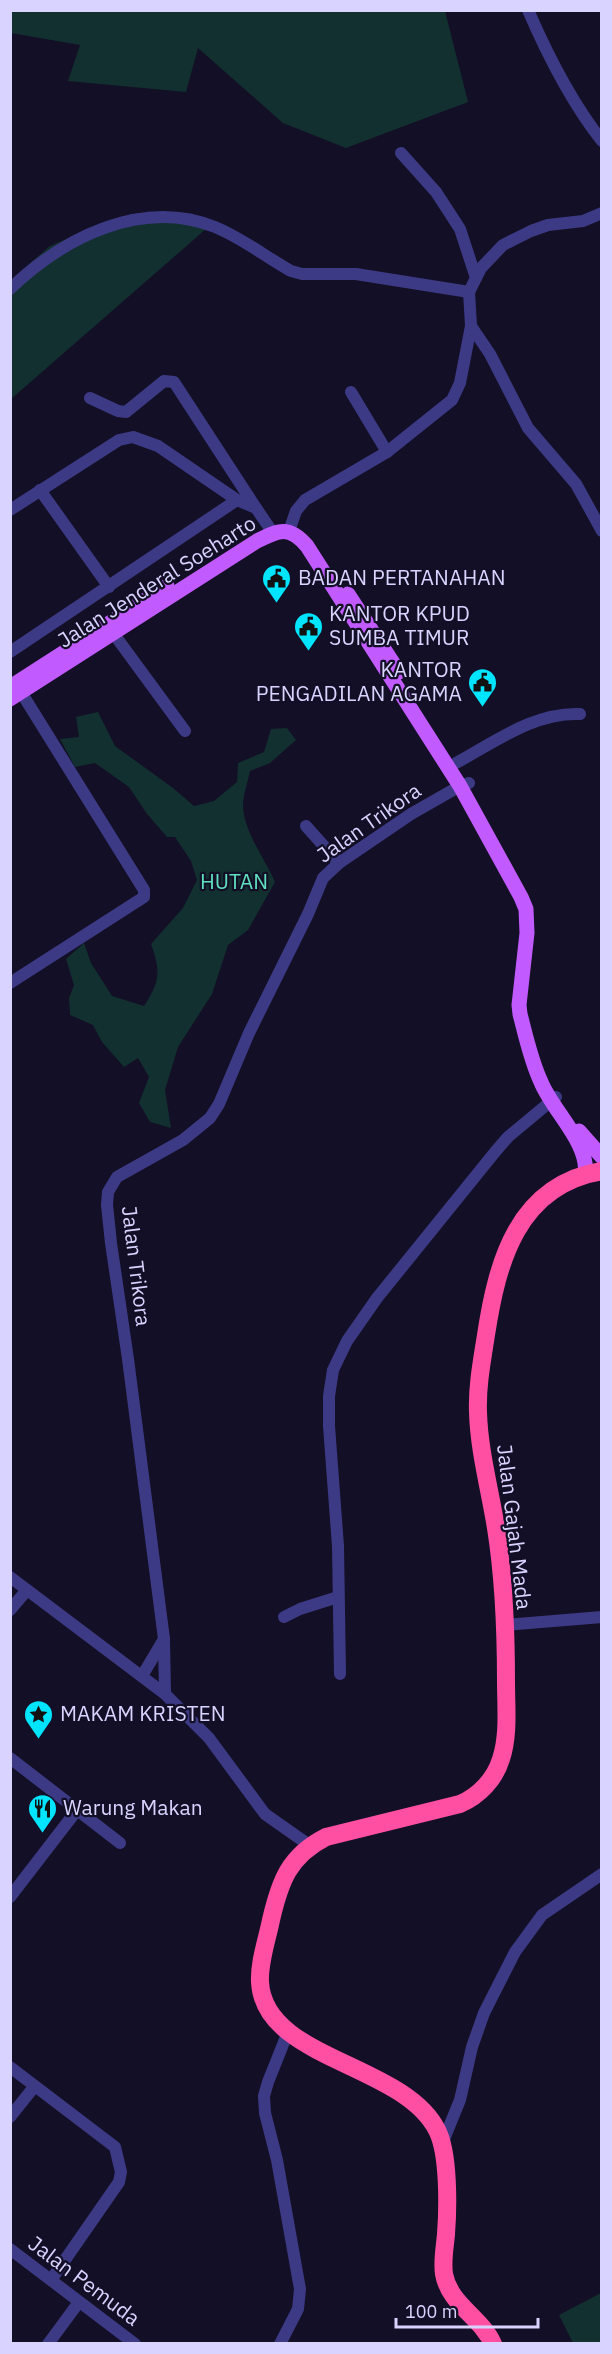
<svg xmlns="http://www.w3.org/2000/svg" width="612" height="2354" font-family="'IBM Plex Sans',sans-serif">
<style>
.green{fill:#12302f}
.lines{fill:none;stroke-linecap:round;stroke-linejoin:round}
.minor{stroke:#3d3a85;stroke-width:12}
.major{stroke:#c25bff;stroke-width:15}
.highway{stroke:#ff4fa3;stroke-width:18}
.labels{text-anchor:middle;stroke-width:4.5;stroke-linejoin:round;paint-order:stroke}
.poi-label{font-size:21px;fill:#d9d4ff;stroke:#130f26;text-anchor:start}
.street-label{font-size:21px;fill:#d9d4ff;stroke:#130f26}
.park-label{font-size:21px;fill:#5fe0c0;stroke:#130f26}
</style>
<rect width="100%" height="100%" fill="#130f26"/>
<g class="green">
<path d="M10,11H445L468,102L346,148L283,123L198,48L186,92L68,81L80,45L11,33Z"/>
<path d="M170,213L214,222L11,399V280L50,246L112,219Z"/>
<path d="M98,712L115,746L173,788L194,806L214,801L237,782L238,763L264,752L271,729L287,728L296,740L270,763L250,771C248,781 244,793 243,803C242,829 265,859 275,882L248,930L228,945L212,994L178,1047L165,1090L171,1128L150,1122L139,1103L149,1077L138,1058L124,1067L102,1042L93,1025L70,1015L69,998L74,985L66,959L84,943L91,963L112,996L144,1006C160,981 161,972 151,944L183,908L197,880L191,861L175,837H167L147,814L129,787L95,763L75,767L60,739L79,737L76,717Z"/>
<path d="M601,2293V2343H573L559,2315Z"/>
</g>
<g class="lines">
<g class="minor">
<path d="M528,10C548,56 571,102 602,141"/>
<path d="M401,153L436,192L460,229L476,278"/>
<path d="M10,289C64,237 142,198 215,227C242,238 266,257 291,271L302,274H356L469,292"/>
<path d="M471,326L490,354L528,428L576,484L602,531"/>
<path d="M351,392L387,452"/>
<path d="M90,398L118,411L126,412L164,381L174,382L256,508"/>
<path d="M40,490L109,587"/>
<path d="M10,510L119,440L133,437L158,446L237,500L256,508L273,533"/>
<path d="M289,531L296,511L305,500L387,452L452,400L460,383L471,326L469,292L481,268L503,245L531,231L548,225L583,221L602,213"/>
<path d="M108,626L185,731"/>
<path d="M10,652L237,500"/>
<path d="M456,763C495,742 534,712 580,714"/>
<path d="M306,826L339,863"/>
<path d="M10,983L144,897V890L21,692"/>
<path d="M10,1577L165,1694L209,1738L265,1814L309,1845"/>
<path d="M10,1610L27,1590"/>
<path d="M284,1617L300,1609L338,1597"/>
<path d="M504,1625L602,1617"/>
<path d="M340,1674L338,1546L329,1426V1396L333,1370L347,1341L377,1298L495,1152L508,1137L556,1097"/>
<path d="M142,1676L164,1639"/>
<path d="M165,1694L164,1639L128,1359L111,1243L107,1205L108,1192L117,1177L183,1140L210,1118L219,1104L249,1033L308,914L323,878L339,863L411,814L460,786L469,783"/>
<path d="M10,1758L120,1843"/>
<path d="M10,1897L77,1810"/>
<path d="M10,2067L115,2147L121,2172L119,2182L51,2280"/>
<path d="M10,2117L34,2087"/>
<path d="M442,2144L460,2100L472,2047L484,2013L515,1952L542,1915L602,1874"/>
<path d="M10,2249L135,2344"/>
<path d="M48,2344L79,2302"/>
<path d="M280,2344L298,2309L300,2289L277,2160L265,2113L264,2096L268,2082L288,2032"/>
</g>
<g class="major">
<path d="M348,594L399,672"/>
<path d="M10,687L167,586"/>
<path d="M10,699L257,541C279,530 289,525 307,546L460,786L521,897L526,909L527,933L519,1005L520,1014C526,1037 531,1061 541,1082C552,1110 590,1144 585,1174"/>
<path d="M579,1131L602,1157"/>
</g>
<path class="highway" d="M493,2344C482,2318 449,2304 444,2274C442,2260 445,2247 446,2234C448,2208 449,2153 437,2130C403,2063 264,2060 260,1982C259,1962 267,1940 271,1920C280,1881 289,1856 326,1837L460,1804C479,1796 495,1779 501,1759C509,1735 506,1707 506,1682C506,1631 504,1578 496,1528C490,1490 479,1451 478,1412C477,1386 482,1361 486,1335C497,1263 517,1185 602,1171"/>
</g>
<defs>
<symbol id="civic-pin" viewBox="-11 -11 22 30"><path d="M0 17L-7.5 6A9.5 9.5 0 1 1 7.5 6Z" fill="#00e5ff" stroke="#130f26"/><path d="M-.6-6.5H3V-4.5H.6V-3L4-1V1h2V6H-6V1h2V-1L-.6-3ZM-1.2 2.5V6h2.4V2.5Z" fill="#111"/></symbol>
<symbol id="sight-pin" viewBox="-11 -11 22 30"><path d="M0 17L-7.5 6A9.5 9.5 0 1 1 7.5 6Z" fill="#00e5ff" stroke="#130f26"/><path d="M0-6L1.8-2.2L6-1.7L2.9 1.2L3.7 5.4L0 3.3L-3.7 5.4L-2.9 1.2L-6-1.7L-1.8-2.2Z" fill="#111"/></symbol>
<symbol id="restaurant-pin" viewBox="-11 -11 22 30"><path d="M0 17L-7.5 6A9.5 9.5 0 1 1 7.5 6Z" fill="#00e5ff" stroke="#130f26"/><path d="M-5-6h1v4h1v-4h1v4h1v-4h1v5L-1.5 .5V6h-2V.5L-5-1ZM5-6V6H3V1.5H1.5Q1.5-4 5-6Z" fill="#111"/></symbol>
</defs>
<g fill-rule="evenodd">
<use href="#civic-pin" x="260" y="562" width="33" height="45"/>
<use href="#civic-pin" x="292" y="610" width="33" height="45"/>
<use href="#civic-pin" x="466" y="666" width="33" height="45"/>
<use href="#sight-pin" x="22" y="1698" width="33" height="45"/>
<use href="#restaurant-pin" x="26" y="1792" width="33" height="45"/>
</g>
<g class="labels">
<g class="poi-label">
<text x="298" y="585">BADAN PERTANAHAN</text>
<text x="329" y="621">KANTOR KPUD<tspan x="329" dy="24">SUMBA TIMUR</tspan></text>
<text x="462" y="677" text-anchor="end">KANTOR<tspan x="462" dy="24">PENGADILAN AGAMA</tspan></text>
<text x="60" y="1721">MAKAM KRISTEN</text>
<text x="63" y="1815">Warung Makan</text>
</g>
<g class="street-label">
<text transform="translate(157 582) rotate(-32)" y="7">Jalan Jenderal Soeharto</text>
<text transform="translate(369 823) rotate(-35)" y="7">Jalan Trikora</text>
<text transform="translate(136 1266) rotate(83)" y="7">Jalan Trikora</text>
<text transform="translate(514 1527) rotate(83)" y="7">Jalan Gajah Mada</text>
<text transform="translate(84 2281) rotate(37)" y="7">Jalan Pemuda</text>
</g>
<g class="park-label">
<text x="234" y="889">HUTAN</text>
</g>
</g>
<rect width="612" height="2354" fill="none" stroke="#d9d4ff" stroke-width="24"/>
<path d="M396 2318v9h142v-9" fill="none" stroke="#d9d4ff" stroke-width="3"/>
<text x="405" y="2318" font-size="18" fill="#d9d4ff" stroke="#130f26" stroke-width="4.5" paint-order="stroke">100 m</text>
</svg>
